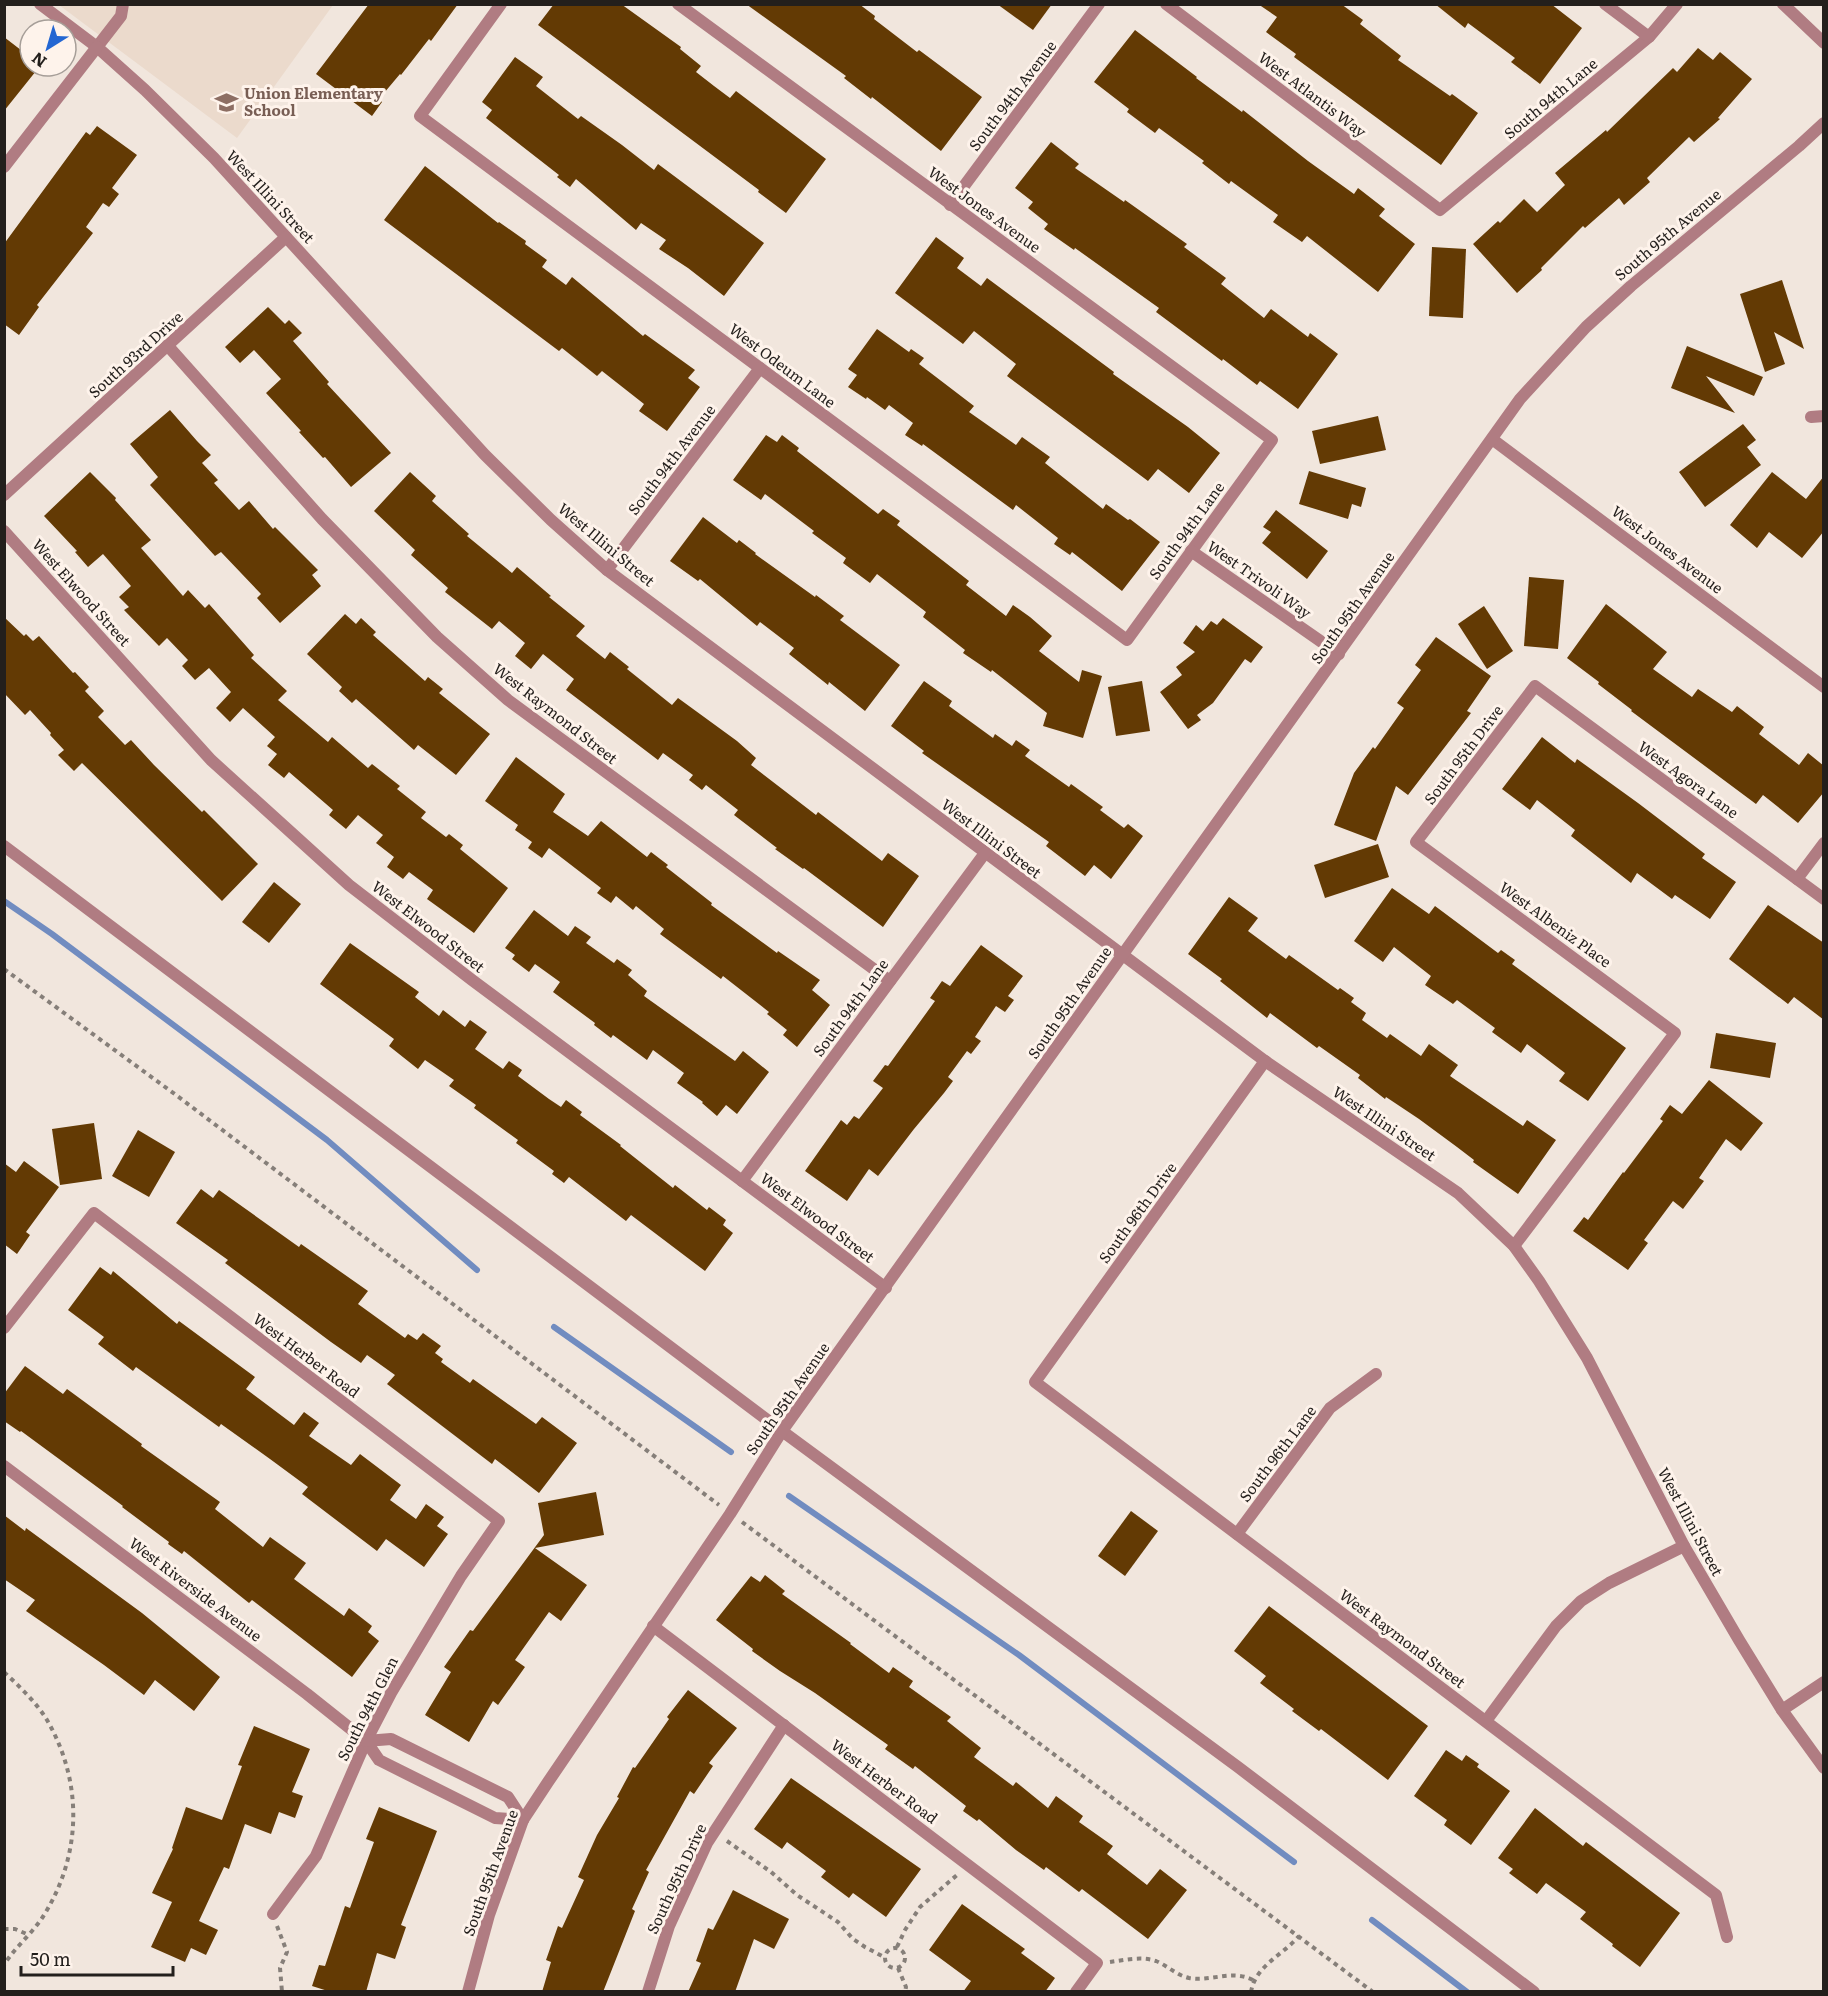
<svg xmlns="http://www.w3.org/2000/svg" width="1828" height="1996" font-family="Literata,serif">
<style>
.built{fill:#ebdacc}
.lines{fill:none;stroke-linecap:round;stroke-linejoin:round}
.stream{stroke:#718cc0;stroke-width:6}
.building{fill:#633a04}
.path{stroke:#867f79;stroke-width:4;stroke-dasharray:4.5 4.5;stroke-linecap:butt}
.service{stroke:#b07c82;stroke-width:12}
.minor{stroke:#b07c82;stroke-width:12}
.tertiary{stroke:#b07c82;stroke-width:12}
.labels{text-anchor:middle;stroke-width:6;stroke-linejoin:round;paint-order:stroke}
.education-label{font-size:15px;font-weight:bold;fill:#785e54;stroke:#fef3eb;text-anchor:start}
.street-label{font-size:15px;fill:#231f1c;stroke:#fef3eb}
</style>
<rect width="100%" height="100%" fill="#f1e6dd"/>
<path class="built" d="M59,5H333L237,138Z"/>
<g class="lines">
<g class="stream">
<path d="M4,901L52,934L327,1140L477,1270"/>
<path d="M554,1327L731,1452"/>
<path d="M789,1496L1019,1655L1294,1862"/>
<path d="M1372,1920L1467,1992"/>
</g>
</g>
<g class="building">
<path d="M369,4H458L431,41L429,39L401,75L400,74L379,99L382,102L372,116L316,74Z"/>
<path d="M554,4H621L681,47L680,49L701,66L696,72L714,86L730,98L736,91L826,159L786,213L758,192L759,190L538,25Z"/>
<path d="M746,4H859L875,16L874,19L917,52L919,50L982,97L941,151L872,97L871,99L844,78L846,76Z"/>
<path d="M997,4H1052L1033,30Z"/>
<path d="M1258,4H1341L1363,20L1360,24L1401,56L1398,60L1450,96L1452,94L1478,113L1441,165L1294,57L1296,54L1266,32L1277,17Z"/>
<path d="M1435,4H1551L1582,28L1540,84L1511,62L1515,58L1468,23L1465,28Z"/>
<path d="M1135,30L1197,77L1196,78L1242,112L1243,110L1308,161L1354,194L1358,188L1385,209L1379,216L1415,244L1378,292L1307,236L1302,242L1273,222L1278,215L1231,181L1229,184L1202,163L1204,161L1159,128L1155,133L1127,112L1129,109L1094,82Z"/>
<path d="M4,37L30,57V66H40L4,111Z"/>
<path d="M1698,48L1713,60L1720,52L1752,79L1718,118L1720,119L1694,142L1689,137L1647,178L1650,182L1624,205L1619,198L1585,228L1583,226L1541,268L1542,270L1517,293L1473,244L1498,221L1500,223L1524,199L1537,212L1565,185L1555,173L1606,130L1607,132L1673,68L1677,72Z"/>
<path d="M515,57L543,77L536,86L578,119L581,116L622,145L654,170L658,164L764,243L724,296L688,268L659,249L666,240L641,223L636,230L576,179L570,187L557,177L559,175L486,118L492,110L482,102Z"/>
<path d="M97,126L137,155L112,188L119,194L109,207L103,203L86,227L93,233L37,305L39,307L19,335L4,324V244L86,132L90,135Z"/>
<path d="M1051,142L1079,164L1075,168L1124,202L1125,200L1187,244L1184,247L1226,278L1221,284L1264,318L1271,309L1308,337L1310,333L1338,354L1298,409L1260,381L1257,385L1223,359L1222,361L1156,312L1159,308L1075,248L1074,250L1044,229L1048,224L1028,208L1033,202L1015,188Z"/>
<path d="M425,166L498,223L499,222L526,241L525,244L547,260L542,267L566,285L572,277L643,336L645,334L695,370L688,378L700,387L667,431L639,411L644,404L602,371L597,376L562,348L559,351L384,220Z"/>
<path d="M936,237L964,258L957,268L981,286L987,278L1114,372L1113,374L1188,427L1220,453L1189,493L1158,469L1148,481L1007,376L1016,364L974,331L963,344L895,293Z"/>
<path d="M1432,247L1466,249L1463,318L1429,316Z"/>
<path d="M1782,280L1804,349L1774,332L1785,364L1765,372L1740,294Z"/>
<path d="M268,307L285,324L289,320L302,333L293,341L329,382L327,384L391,453L351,487L325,457L323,458L299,432L301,431L266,393L281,379L254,350L240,363L225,347Z"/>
<path d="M877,329L909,352L911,349L924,358L919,364L974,406L969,412L1016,445L1022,437L1050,457L1045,463L1103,509L1106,504L1128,520L1130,519L1160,542L1122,591L1072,552L1070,555L1054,544L1058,538L1016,505L1013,510L923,444L922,446L905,435L913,423L889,405L885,410L867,397L866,399L848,387L857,375L848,369Z"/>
<path d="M1687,346L1763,377L1754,396L1706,376L1735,413L1671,388Z"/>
<path d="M170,410L197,441L211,455L202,463L218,480L214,483L239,510L249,501L273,529L275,527L318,570L312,575L321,586L280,623L257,598L261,594L221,552L215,556L150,485L158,477L130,444Z"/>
<path d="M1378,416L1386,450L1320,464L1312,431Z"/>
<path d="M1743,424L1756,440L1747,447L1761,465L1705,507L1679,472Z"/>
<path d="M766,435L777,442L782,435L799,448L797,451L878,514L883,509L900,521L897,525L969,581L966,585L1006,616L1013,605L1030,617L1052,636L1039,651L1079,682L1082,670L1102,676L1083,738L1043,726L1047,713L992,670L991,672L963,653L965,650L923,617L926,612L877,574L870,583L843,563L846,558L812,533L814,531L765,494L761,500L733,480Z"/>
<path d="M1309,471L1366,488L1361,507L1352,504L1348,519L1299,504Z"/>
<path d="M90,472L116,498L115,500L151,540L141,548L183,596L188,590L205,608L209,604L254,655L251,658L287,691L278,700L328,742L332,737L368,768L372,764L400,786L397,789L426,812L421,818L446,837L449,834L463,845L460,849L508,888L474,933L427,899L433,890L409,872L403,879L387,867L394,857L376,843L383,835L358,815L346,829L329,815L333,810L289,772L284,778L268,765L277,754L267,746L275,737L243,708L230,722L216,708L231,692L209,668L195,680L182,666L188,660L167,638L159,646L124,610L129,607L119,597L131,586L103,554L88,567L75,552L77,551L44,516Z"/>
<path d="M410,472L436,496L432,501L469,534L467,536L512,573L517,567L551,596L549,597L585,626L576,636L605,659L610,652L629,667L627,669L672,705L678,698L737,741L756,758L751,765L816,815L818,812L882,861L888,853L919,876L883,927L804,868L803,869L775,849L777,848L734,815L738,810L706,785L702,790L689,780L693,775L663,753L658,760L566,690L574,679L543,654L531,669L515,656L525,643L499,621L492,629L445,592L448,588L411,555L415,550L374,511Z"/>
<path d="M1772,472L1806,499L1824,476V531L1802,558L1769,532L1757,548L1730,525Z"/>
<path d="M1276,510L1328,551L1307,579L1262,543L1271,532L1263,527Z"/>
<path d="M703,517L737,543L739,540L756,553L755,554L815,597L816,595L844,616L840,620L900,665L865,711L829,682L828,685L789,654L794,648L760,622L757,626L700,579L698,581L670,561Z"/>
<path d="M1529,577L1564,580L1558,649L1524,646Z"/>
<path d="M1606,604L1667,652L1653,669L1692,697L1698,689L1732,712L1737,706L1764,727L1759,734L1799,765L1808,753L1824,766V792L1798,823L1763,795L1756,804L1631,711L1632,710L1598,684L1599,682L1567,658Z"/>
<path d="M1484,606L1513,651L1487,669L1458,624Z"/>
<path d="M345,614L356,624L361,618L376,632L373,635L425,681L428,677L443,689L439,693L490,734L456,775L418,745L414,750L356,699L352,703L339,691L342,687L307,654Z"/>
<path d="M4,617L24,636L26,634L33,641L39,636L73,673L75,672L89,687L85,691L104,711L98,717L125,745L131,740L154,765L202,812L204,810L258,864L222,901L82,763L74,771L58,755L64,750L50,735L51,733L30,710L25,715L4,693Z"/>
<path d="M1223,618L1263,647L1251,663L1245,659L1213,703L1197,715L1201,720L1188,729L1160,692L1182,675L1176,667L1195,652L1183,643L1196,625L1203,631L1211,621L1217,625Z"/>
<path d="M1436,637L1491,676L1467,711L1471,713L1408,795L1396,786L1376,841L1334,825L1354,773L1373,747L1375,749L1404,708L1397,703L1421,670L1415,665Z"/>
<path d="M924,681L952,701L949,706L993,738L995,734L1012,746L1016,740L1030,750L1025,756L1069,787L1071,784L1103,807L1100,810L1124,828L1128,824L1143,836L1111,879L1094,865L1085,876L1046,846L1049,842L922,753L924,751L891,726Z"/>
<path d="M1142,681L1150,731L1116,736L1108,687Z"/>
<path d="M1542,737L1575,763L1577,759L1638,803L1705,854L1702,858L1736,882L1710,919L1675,895L1672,899L1637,873L1631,883L1571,836L1575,830L1537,800L1530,810L1502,789Z"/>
<path d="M516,757L565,794L553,812L588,836L601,821L647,857L651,852L668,865L666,867L712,903L711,905L777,953L778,951L820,980L812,990L830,1005L797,1047L783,1035L787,1030L767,1014L769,1012L723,976L721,979L660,934L664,929L636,906L633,910L616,896L611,903L597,893L601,888L549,848L542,858L528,848L532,842L515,830L518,825L485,801Z"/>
<path d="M1378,844L1389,877L1325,898L1314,865Z"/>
<path d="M274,882L301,904L269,943L242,922Z"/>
<path d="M1392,888L1429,914L1435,906L1498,953L1501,950L1515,960L1512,964L1626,1048L1588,1101L1559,1081L1565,1073L1527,1044L1521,1053L1492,1032L1495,1028L1457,1000L1453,1004L1425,985L1431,976L1394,947L1383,962L1354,941Z"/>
<path d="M1229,897L1258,918L1248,931L1286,959L1289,955L1338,990L1340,988L1354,998L1351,1002L1366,1013L1362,1020L1387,1038L1390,1034L1421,1056L1429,1044L1458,1065L1450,1076L1523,1126L1527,1120L1556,1140L1518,1194L1473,1162L1474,1160L1457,1147L1419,1119L1386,1097L1385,1099L1358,1078L1360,1075L1319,1046L1317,1048L1270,1013L1267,1018L1220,981L1222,979L1188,954Z"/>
<path d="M1768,905L1824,943V1020L1794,997L1788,1004L1729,959Z"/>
<path d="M534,910L568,936L575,926L591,937L586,943L614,963L617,959L632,970L628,975L647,991L644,996L735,1061L743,1051L769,1072L737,1114L726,1105L717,1116L702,1103L703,1102L677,1083L684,1073L653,1050L647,1060L613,1035L611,1038L594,1025L595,1023L553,992L560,982L535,964L529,972L512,959L515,955L505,948Z"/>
<path d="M350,943L419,992L415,997L439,1016L443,1010L465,1027L470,1020L487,1032L475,1049L503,1069L509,1061L522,1070L518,1076L549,1099L561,1107L566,1100L582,1112L580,1115L621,1145L620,1146L673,1188L675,1185L707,1210L709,1207L726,1220L723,1225L733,1233L705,1271L631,1215L626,1221L569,1177L564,1183L552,1174L554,1171L516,1143L518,1140L474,1108L476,1105L449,1086L454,1080L425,1060L418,1069L389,1046L394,1039L320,984Z"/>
<path d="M981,945L1023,976L1008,996L1014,1000L1005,1012L996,1006L975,1037L981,1041L971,1054L967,1051L948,1077L953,1081L944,1093L914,1129L878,1176L869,1169L847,1201L805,1171L841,1120L847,1125L854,1116L859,1119L883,1088L873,1081L885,1065L888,1066L935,1001L930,998L942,981L950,986Z"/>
<path d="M1716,1033L1776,1043L1770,1078L1710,1068Z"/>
<path d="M1709,1080L1763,1123L1741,1151L1726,1139L1699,1178L1704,1181L1683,1209L1673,1201L1644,1240L1648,1243L1628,1270L1573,1231L1584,1217L1588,1220L1623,1172L1624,1173L1663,1121L1660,1119L1670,1105L1682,1114Z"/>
<path d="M94,1123L102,1179L60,1185L52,1129Z"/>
<path d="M138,1130L175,1152L149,1197L112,1176Z"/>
<path d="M24,1161L59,1187L26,1232L30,1235L17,1254L4,1244V1163L16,1172Z"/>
<path d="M201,1189L213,1198L219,1190L299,1247L301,1244L368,1291L358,1304L405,1338L408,1334L417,1340L423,1333L441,1346L435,1353L443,1359L441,1362L470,1383L473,1379L536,1424L542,1417L577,1443L539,1493L495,1459L492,1464L387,1384L395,1375L367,1355L361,1363L331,1342L225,1263L228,1260L176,1223Z"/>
<path d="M100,1267L111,1275L113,1271L177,1324L179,1321L255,1377L246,1389L294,1425L304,1412L319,1423L309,1436L351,1465L360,1454L401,1485L390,1500L416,1519L426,1504L444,1517L437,1526L448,1534L424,1567L386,1539L377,1551L302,1494L308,1487L270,1459L221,1424L219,1427L136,1367L133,1371L98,1344L104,1337L68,1310Z"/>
<path d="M25,1366L63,1394L67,1389L142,1444L141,1446L220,1502L215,1509L263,1547L270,1537L306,1563L294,1579L344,1616L349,1608L372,1626L368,1632L379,1641L352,1677L252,1600L249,1603L184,1551L182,1554L168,1544L169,1542L122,1507L123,1506L21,1431L20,1432L4,1421V1394Z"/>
<path d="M596,1492L604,1535L535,1548L587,1585L561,1621L549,1612L515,1660L525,1667L498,1705L493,1701L469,1742L425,1715L451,1672L444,1667L470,1630L473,1631L544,1535L538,1503Z"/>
<path d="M1131,1511L1158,1531L1125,1576L1098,1556Z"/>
<path d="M4,1515L25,1531L26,1528L142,1613L220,1677L194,1711L155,1680L144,1695L104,1665L26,1611L35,1600L4,1579Z"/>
<path d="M765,1575L785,1591L782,1594L851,1643L850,1644L889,1673L893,1667L913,1681L909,1687L951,1717L947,1721L981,1748L974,1757L1013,1786L1016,1782L1048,1808L1056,1796L1083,1816L1079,1822L1113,1846L1107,1854L1147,1885L1160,1869L1187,1890L1148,1939L1082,1889L1079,1892L1046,1867L1044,1870L1016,1850L979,1819L977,1821L963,1811L966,1806L915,1766L913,1769L885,1749L888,1745L815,1693L780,1671L752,1651L753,1649L716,1620L751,1576L760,1582Z"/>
<path d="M1269,1606L1428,1726L1388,1780L1321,1729L1319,1731L1292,1711L1294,1709L1260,1683L1266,1676L1234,1651Z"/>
<path d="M688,1690L737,1728L709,1763L713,1766L694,1794L690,1791L646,1870L649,1872L632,1909L635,1911L603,1992H542L551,1962L546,1960L558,1926L562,1928L584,1880L578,1877L597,1835L619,1798L617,1797L633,1767L635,1768L669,1719L667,1717Z"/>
<path d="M254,1726L310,1749L292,1792L303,1796L295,1818L279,1812L271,1834L245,1824L229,1869L224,1867L199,1921L218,1930L206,1955L191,1948L185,1962L151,1947L172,1902L152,1893L173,1849L172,1848L186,1807L222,1820L242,1766L238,1765Z"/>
<path d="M1446,1750L1462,1761L1466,1755L1479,1764L1477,1767L1510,1791L1471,1845L1444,1825L1447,1820L1414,1796Z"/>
<path d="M791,1778L921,1869L886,1917L853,1893L849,1898L821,1877L826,1871L787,1842L782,1849L754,1829Z"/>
<path d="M379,1807L437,1831L401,1925L406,1927L395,1959L377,1953L366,1992H331L312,1986L319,1965L325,1966L345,1906L350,1908L374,1842L366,1839Z"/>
<path d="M1535,1808L1583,1846L1586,1842L1680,1913L1640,1967L1612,1946L1613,1944L1580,1919L1586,1912L1546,1883L1537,1894L1509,1873L1513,1869L1498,1858Z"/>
<path d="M733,1890L789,1919L774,1949L754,1939L735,1992H688L701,1963L696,1961L708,1928L713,1930Z"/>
<path d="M962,1904L1025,1949L1021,1953L1055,1978L1045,1992H963L971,1981L929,1950Z"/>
</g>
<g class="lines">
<g class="path">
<path d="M4,969L176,1095L719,1505"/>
<path d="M742,1522L1373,1992"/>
<path d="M4,1672C20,1687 36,1702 47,1720C83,1782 82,1854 44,1915C33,1933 15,1947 4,1965"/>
<path d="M727,1841L771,1872L797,1895L838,1922L853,1939L865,1947L884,1957"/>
<path d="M277,1926L287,1952L280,1968L282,1992"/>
<path d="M4,1929H15L29,1935"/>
<path d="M897,1947L905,1930L920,1907L957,1875"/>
<circle cx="895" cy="1958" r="10"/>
<path d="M1110,1962C1124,1960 1142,1956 1156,1961C1168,1966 1176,1975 1189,1978C1211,1982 1232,1969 1253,1980"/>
<path d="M898,1968L906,1987L905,1992"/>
<path d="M1251,1992C1255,1966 1283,1955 1299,1936"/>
</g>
<g class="service">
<path d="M97,47L121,16L123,4"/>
<path d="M4,846L782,1431L1238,1767L1534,1992"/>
</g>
<g class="minor">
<path d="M40,4L97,47L145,90L214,158L485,455L551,520L607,570L1265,1061L1458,1193L1514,1246L1539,1281L1587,1358L1684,1546L1739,1640L1782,1710L1824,1768"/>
<path d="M501,4L420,116L1127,640L1272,440L678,4"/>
<path d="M1166,4L1440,210L1649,37L1677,4"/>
<path d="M1605,4L1649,37"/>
<path d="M1783,4L1824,43"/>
<path d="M4,167L97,47"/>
<path d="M950,205L1099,4"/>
<path d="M168,346L322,519L437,637L508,700L890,981"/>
<path d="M1811,417L1824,416"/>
<path d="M4,495L286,237"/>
<path d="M4,531L211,760L349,885L472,980L886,1288"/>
<path d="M1191,551L1339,654"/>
<path d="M607,570L760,368"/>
<path d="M1797,879L1824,843"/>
<path d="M1265,1061L1035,1382L1716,1895L1727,1937"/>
<path d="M742,1181L985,853"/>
<path d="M1514,1246L1675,1033L1416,842L1535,686L1824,899"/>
<path d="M4,1328L94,1213L499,1521L461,1576L391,1693L366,1741L316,1856L273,1914"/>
<path d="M4,1466L307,1694L366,1741L379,1760L495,1818L523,1820"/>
<path d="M1237,1534L1330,1408L1376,1374"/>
<path d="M653,1626L1097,1963L1076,1992"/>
<path d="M1782,1710L1824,1682"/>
<path d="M1486,1721L1556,1626L1581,1601L1609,1583L1684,1546"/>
<path d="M366,1741L391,1739L508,1797L523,1820"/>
<path d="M648,1992L669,1926L707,1843L784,1725"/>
</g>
<g class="tertiary">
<path d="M1492,439L1824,687"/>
<path d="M468,1992L489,1915L523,1820L548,1782L730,1514L782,1431L1520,399L1586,327L1631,286L1799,146L1824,123"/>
</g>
</g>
<defs>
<symbol id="school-bare" viewBox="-9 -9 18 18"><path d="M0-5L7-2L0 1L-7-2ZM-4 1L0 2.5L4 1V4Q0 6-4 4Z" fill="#8d6e63" stroke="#fef3eb" stroke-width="2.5" paint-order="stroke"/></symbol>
</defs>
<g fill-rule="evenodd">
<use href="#school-bare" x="210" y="86" width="33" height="33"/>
</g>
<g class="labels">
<g class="education-label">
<text x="244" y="99">Union Elementary<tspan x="244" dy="17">School</tspan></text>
</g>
<g class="street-label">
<text transform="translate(1312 95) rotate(37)" y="5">West Atlantis Way</text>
<text transform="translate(1013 96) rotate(-53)" y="5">South 94th Avenue</text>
<text transform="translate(1551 99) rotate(-40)" y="5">South 94th Lane</text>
<text transform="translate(270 197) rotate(47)" y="5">West Illini Street</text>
<text transform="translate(984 210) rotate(36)" y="5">West Jones Avenue</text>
<text transform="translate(1668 235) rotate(-40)" y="5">South 95th Avenue</text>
<text transform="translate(136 355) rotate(-42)" y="5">South 93rd Drive</text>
<text transform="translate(782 366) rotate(37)" y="5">West Odeum Lane</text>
<text transform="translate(672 460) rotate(-53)" y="5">South 94th Avenue</text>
<text transform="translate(1187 531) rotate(-54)" y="5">South 94th Lane</text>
<text transform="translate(606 545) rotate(40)" y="5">West Illini Street</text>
<text transform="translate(1667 550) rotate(37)" y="5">West Jones Avenue</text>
<text transform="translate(1259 580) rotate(35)" y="5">West Trivoli Way</text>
<text transform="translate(81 593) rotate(48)" y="5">West Elwood Street</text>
<text transform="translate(1353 608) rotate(-55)" y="5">South 95th Avenue</text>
<text transform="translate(555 714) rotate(38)" y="5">West Raymond Street</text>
<text transform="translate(1464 755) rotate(-53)" y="5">South 95th Drive</text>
<text transform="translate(1688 780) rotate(36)" y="5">West Agora Lane</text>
<text transform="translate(991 839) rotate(37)" y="5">West Illini Street</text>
<text transform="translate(1555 925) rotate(36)" y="5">West Albeniz Place</text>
<text transform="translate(428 927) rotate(38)" y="5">West Elwood Street</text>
<text transform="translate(1070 1003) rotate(-55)" y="5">South 95th Avenue</text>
<text transform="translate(851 1008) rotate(-54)" y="5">South 94th Lane</text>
<text transform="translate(1384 1124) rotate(34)" y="5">West Illini Street</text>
<text transform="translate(1138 1213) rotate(-54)" y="5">South 96th Drive</text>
<text transform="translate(817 1218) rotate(37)" y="5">West Elwood Street</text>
<text transform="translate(306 1356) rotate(37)" y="5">West Herber Road</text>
<text transform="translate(788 1399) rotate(-55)" y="5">South 95th Avenue</text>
<text transform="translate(1278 1454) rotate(-53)" y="5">South 96th Lane</text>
<text transform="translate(1690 1522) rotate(62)" y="5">West Illini Street</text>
<text transform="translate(195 1590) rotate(37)" y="5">West Riverside Avenue</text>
<text transform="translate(1402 1639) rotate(37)" y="5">West Raymond Street</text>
<text transform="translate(368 1709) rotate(-63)" y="5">South 94th Glen</text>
<text transform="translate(884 1782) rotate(37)" y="5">West Herber Road</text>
<text transform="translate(491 1873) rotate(-70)" y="5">South 95th Avenue</text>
<text transform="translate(677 1879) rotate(-65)" y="5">South 95th Drive</text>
</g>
</g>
<rect width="1828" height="1996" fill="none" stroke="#231f1c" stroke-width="12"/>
<g transform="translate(48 48) rotate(217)"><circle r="28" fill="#fef3eb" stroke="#a69e98" stroke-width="1.5"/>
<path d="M0-4.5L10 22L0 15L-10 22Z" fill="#2366d2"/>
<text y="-9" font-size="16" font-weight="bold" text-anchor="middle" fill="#231f1c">N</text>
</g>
<path d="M21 1966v9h152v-9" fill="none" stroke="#231f1c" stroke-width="3"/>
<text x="30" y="1966" font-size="18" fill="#231f1c" stroke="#fef3eb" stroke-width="4.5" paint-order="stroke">50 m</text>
</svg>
